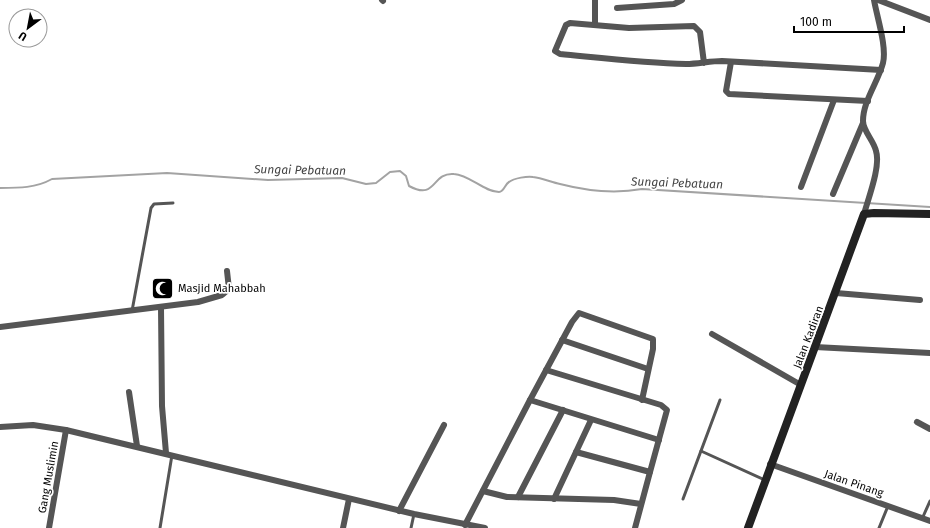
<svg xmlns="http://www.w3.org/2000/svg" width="930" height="528" font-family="'Fira Sans',sans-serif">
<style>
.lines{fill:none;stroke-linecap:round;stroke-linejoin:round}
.stream{stroke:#a3a3a3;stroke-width:2}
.lane{stroke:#555;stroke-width:3}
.street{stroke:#555;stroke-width:6}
.secondary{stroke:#222;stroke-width:8}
.labels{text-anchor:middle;stroke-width:3.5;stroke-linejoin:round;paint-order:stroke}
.poi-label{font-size:11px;fill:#000;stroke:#fff;text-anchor:start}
.street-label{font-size:11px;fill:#000;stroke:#fff}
.water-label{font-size:12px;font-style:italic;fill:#444;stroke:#fff}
</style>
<rect width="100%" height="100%" fill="#fff"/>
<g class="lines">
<path class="stream" d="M0,188C19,188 36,188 52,179L167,173L268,180L342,178L366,184L376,183L390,172L400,171L406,176L409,186C437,201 431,172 454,174C470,175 484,192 499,192C504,192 505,184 509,182C514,178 528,176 533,177C542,178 551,182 560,184C587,191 614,194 642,189L930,207"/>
<g class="lane">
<path d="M132,311L151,208L154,204L173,203"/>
<path d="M701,451L765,480"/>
<path d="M683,499L720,400"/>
<path d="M922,519L930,501"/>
<path d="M160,528L172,455"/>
<path d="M411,528L414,514"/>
<path d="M879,528L888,506"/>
</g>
<g class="street">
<path d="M382,0L383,1"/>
<path d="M595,0V25"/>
<path d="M878,0L930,20"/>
<path d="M617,8L674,4L682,0"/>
<path d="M731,62L726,91L729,94L868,101"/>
<path d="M704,63L700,32L694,26L629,28L570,23L566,25L555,51L560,54C602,58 644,63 686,64C698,64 710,61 722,61L881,70"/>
<path d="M801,187L834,100"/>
<path d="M833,194L863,123"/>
<path d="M864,214C868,199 881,166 876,151C874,141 863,131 863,121C863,101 878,82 883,63C887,47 877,17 874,0"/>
<path d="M836,293L920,300"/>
<path d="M161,308L162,406L166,453"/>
<path d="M0,327L198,302L222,295L229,289L227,271"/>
<path d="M712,334L801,385"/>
<path d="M562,340L648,369"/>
<path d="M815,347L930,353"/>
<path d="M546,370L661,405L667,410L650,472L576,452"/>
<path d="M129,392L137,446"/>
<path d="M642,400L653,349V339L579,313L572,322L530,400L659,440"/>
<path d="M917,422L930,429"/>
<path d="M0,427L33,425L66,430L414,514L485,528"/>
<path d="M770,464L930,521"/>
<path d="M483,491L507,497L614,500L641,504"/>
<path d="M518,497L563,410"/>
<path d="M554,499L591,420"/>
<path d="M399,511L444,425"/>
<path d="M465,525L530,400"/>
<path d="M49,528L66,430"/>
<path d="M343,528L349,499"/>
<path d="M635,528L650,472"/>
</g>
<path class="secondary" d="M748,528L864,214L874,213L930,214"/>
</g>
<defs>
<symbol id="mosque-square" viewBox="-11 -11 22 22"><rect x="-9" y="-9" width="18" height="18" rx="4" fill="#000" stroke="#fff"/><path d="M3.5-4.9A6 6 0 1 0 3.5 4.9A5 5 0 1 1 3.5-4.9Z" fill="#fff"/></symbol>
</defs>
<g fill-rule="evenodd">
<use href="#mosque-square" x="150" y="276" width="25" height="25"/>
</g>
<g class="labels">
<g class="poi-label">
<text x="178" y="292">Masjid Mahabbah</text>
</g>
<g class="street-label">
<text transform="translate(808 337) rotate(-69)" y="4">Jalan Kadiran</text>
<text transform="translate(48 477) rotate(-80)" y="4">Gang Muslimin</text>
<text transform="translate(854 483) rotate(19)" y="4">Jalan Pinang</text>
</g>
<g class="water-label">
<text transform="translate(300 170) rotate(1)" y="4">Sungai Pebatuan</text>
<text transform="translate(677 183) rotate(2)" y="4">Sungai Pebatuan</text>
</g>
</g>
<g transform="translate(28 28) rotate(212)"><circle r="19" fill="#ffffff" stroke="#999999"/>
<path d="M0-3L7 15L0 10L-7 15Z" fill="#000000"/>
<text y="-6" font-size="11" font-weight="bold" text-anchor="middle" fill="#000000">U</text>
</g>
<path d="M794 26v6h110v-6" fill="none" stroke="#000000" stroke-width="2"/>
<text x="800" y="26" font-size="12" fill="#000000" stroke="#ffffff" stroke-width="3" paint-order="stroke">100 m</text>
</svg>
